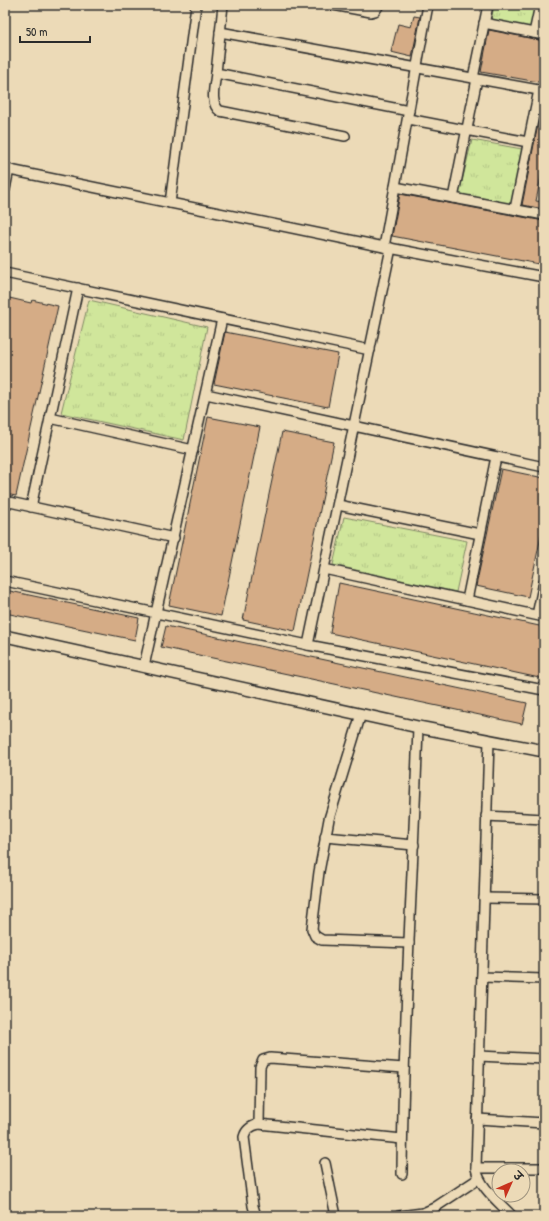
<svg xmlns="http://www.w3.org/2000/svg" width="549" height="1221" font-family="'Patrick Hand','Playpen Sans Deva',sans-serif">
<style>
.park{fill:url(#park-tufts);stroke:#7e8863}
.building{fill:#d5ac86;stroke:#2b2b2b}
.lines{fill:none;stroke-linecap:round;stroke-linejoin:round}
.minor-casing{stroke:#2b2b2b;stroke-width:12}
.tertiary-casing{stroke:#2b2b2b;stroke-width:14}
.minor{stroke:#ecdab7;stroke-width:9}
.tertiary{stroke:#ecdab7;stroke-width:11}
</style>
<defs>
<pattern id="park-tufts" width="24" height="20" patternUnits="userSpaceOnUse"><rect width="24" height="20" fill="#d0e69b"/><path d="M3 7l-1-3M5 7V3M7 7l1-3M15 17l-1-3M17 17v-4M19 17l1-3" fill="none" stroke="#b3c586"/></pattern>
</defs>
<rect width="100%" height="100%" fill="#ecdab7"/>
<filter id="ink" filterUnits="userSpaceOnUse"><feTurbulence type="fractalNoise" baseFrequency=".025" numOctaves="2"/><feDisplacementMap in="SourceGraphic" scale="8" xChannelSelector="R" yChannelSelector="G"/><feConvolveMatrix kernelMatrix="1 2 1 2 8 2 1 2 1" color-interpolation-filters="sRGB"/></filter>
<g filter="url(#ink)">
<g class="park">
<path d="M494,5H536L532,31L491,22Z"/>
<path d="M472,140L522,149L511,205L459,194Z"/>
<path d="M89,300L207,327L184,440L61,413Z"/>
<path d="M344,517L467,541L456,592L333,565Z"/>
</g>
<g class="building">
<path d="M414,16L420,17L412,57L391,52L398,24L411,27Z"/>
<path d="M489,30L544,41V83L481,72Z"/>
<path d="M543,99L544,162L536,201L544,202V209L522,205Z"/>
<path d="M400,194L544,221V265L392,236Z"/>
<path d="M5,297L31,303L32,300L58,306L16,496L5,494V420L7,409H5Z"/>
<path d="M225,332L338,354L328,407L214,384Z"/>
<path d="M208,417L260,427L221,616L169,605Z"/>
<path d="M282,432L334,442L295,631L243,620Z"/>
<path d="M501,469L544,478V522L528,597L476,586Z"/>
<path d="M339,583L544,627V679L330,633Z"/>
<path d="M5,590L139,618L135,640L5,613Z"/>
<path d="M166,626L527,703L522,724L161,647Z"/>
</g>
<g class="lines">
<defs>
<g id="minor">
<path d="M223,5L216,73L409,111"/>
<path d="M333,5L371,12L375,11L379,5"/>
<path d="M484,23L544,35"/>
<path d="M220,32L544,91"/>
<path d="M534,33L540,5"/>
<path d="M216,73C215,85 209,103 220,111L345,136"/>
<path d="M473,78L488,5"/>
<path d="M408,119L528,142"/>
<path d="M5,169L384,247L544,277"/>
<path d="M395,187L544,215"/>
<path d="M5,189L9,169"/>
<path d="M453,198L477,79"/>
<path d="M170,203L196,5"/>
<path d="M515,209L539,90"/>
<path d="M384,247L428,5"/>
<path d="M391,248L308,645L544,690"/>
<path d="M5,273L370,350"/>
<path d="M206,394L544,467"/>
<path d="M50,418L193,450"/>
<path d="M5,501L174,538"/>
<path d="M338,505L480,534"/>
<path d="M31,507L78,288"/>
<path d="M324,569L544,617"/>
<path d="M5,581L308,645"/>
<path d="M467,600L496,457"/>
<path d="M537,615L544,582"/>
<path d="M144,666L222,319"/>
<path d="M361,714L329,819L319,872L312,929L315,936L322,940L409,943"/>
<path d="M489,740L476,1168C479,1187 499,1202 512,1216"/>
<path d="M486,816L544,819"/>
<path d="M325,837L414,845"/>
<path d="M484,898L544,899"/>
<path d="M482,977L544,979"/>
<path d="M479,1056L544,1059"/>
<path d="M477,1119L544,1123"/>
<path d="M402,1139L259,1124L260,1067L263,1060L270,1058L404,1068"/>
<path d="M325,1163L336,1216"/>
<path d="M476,1168H544"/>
<path d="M402,1174C403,1025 413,876 418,727"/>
<path d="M256,1216L253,1206L244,1137C246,1129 251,1126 259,1124"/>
<path d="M399,1216L423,1213L434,1208L478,1179"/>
</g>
<path id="tertiary" d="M5,636L418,727L544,751"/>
</defs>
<use href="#minor" class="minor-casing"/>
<use href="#tertiary" class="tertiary-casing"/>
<use href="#minor" class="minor"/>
<use href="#tertiary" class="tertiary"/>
</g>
</g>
<rect width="549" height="1221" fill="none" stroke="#ecdab7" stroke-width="20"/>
<rect x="10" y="10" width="529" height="1201" fill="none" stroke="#2b2b2b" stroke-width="1.5" filter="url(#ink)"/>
<g transform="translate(511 1183) rotate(45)"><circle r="19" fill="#ecdab7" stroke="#9f947f"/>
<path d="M0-3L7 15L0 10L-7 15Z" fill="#c8321e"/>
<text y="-6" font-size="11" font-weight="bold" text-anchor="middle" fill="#2b2b2b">उ</text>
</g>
<path d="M20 36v6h70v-6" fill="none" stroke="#2b2b2b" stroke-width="2"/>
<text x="26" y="36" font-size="12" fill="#2b2b2b" stroke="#ecdab7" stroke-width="3" paint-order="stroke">50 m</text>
</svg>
